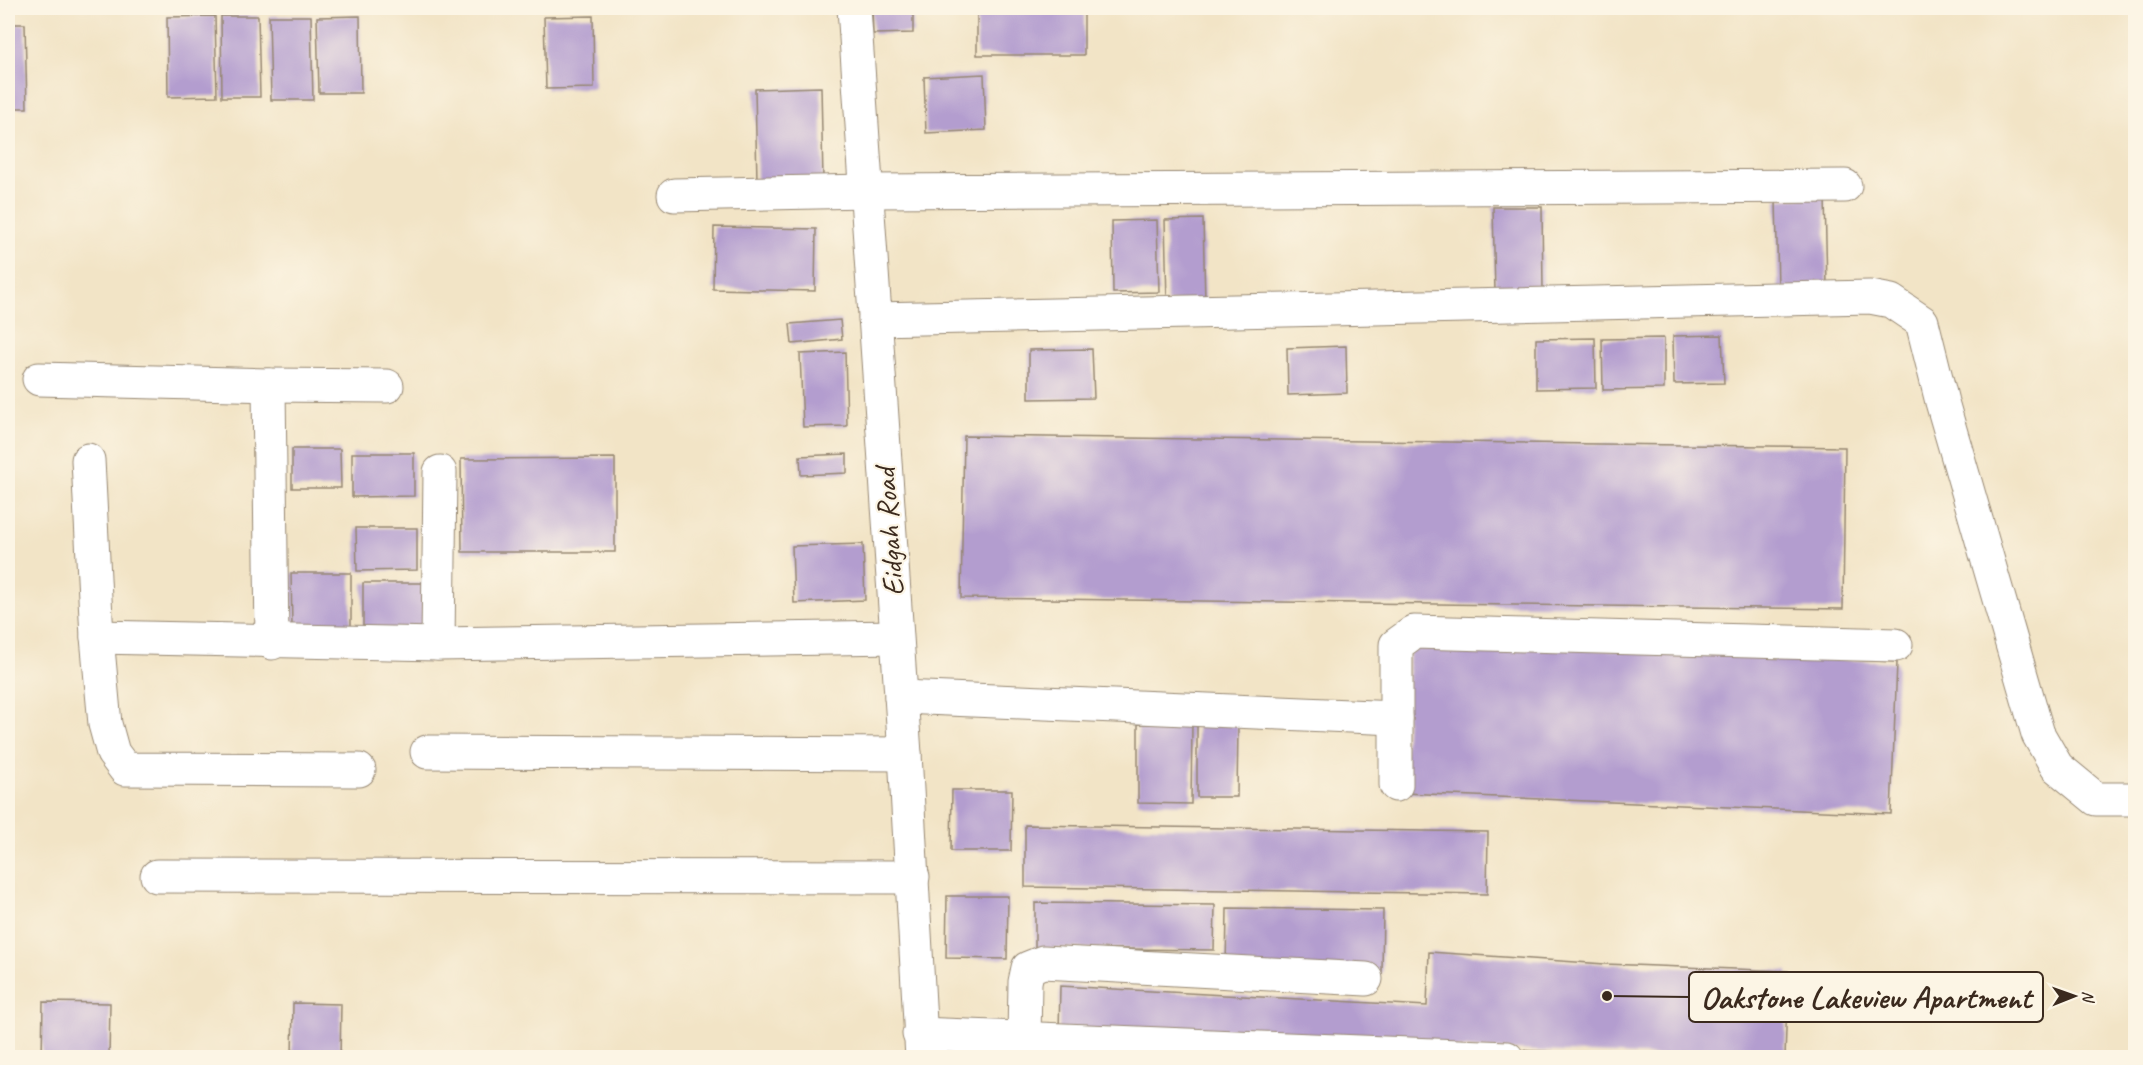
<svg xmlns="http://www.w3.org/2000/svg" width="2143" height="1065" font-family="Caveat,sans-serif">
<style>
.building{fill:#b39dcf}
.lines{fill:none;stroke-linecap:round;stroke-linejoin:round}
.minor-casing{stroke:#968772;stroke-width:35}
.minor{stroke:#fff;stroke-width:33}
.labels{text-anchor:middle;stroke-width:4.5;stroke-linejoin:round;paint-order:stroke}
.street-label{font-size:30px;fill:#3b2a1e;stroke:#fcf5e5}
.leader{fill:none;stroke:#3b2a1e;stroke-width:2}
.callout-dot{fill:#3b2a1e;stroke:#fcf5e5;stroke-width:2}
.callout{fill:#fcf5e5;stroke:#3b2a1e;stroke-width:2}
.callout-label{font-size:32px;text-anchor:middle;font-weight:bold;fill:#3b2a1e}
</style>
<rect width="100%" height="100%" fill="#fcf5e5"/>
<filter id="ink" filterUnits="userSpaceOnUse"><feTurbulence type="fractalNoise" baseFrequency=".0167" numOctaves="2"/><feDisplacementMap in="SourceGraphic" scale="12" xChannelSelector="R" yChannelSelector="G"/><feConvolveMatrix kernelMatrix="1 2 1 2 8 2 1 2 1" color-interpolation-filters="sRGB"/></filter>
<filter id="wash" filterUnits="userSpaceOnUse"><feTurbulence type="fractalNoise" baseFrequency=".008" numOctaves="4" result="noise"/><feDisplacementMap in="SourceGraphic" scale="24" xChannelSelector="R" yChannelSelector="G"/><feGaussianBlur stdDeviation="1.35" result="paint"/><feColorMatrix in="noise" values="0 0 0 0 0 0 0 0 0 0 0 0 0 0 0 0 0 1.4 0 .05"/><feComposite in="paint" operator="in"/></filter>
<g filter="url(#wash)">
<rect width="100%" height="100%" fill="#f2e4c6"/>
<g id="blocks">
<g class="building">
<path d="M872,8H913V33L873,34Z"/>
<rect x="977" y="8" width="107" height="47"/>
<path d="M215,16L217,96L168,97L167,17Z"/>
<path d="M221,16H258L260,97H222Z"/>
<path d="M269,16H311L313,100H271Z"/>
<path d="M360,16L361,93H319L317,17Z"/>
<path d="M593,16L594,88L546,89L544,17Z"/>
<path d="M8,24H25L27,108H8Z"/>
<path d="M984,74L986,130L926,133L924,77Z"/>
<path d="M821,87L823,180L757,181L755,89Z"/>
<path d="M1825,197L1827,287L1778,288L1776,199Z"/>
<path d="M1493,207H1542L1543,292L1495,293Z"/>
<path d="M1203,219L1205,302H1167L1165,220Z"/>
<path d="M1157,220L1159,292L1113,293L1112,221Z"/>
<path d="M714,227L816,229L815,291L713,289Z"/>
<path d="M840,320L842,339L792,344L790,324Z"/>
<path d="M1722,335L1724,383L1674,384L1673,336Z"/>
<path d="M1595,338L1596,388L1536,389V339Z"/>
<path d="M1664,338V389L1603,390L1602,339Z"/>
<path d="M1346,346L1347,393L1288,395L1287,348Z"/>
<path d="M1092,349L1094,398L1029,399V350Z"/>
<path d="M845,352L847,426L803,427L800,354Z"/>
<path d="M964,436L1845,447L1843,609L961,598Z"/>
<path d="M292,449H340L341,488H292Z"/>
<path d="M352,453H414V496L352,497Z"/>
<path d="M847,454V473L801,475L800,456Z"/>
<path d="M615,458V552H462L461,459Z"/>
<path d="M356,528H417V570L357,571Z"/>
<path d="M863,544L865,600L794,603L792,546Z"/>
<path d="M291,573H351V627H292Z"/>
<rect x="363" y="583" width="61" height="48"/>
<path d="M1410,642L1897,662L1891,814L1403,793Z"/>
<path d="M1138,724H1192L1191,804L1138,803Z"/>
<path d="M1197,725H1238L1237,797H1197Z"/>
<path d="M952,790H1012L1011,851H951Z"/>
<path d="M1025,825L1488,832L1487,894L1025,887Z"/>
<path d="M947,896H1008L1007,959L946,958Z"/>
<path d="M1035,903L1215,905L1214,950L1035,948Z"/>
<path d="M1227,908L1383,910L1382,973L1226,970Z"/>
<path d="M1429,952L1605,964L1788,971L1785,1058H1714L1059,1032L1060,986L1427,1006Z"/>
<path d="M43,1002L110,1003L109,1058H42Z"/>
<path d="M293,1003L341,1004L340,1058H292Z"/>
</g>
</g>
</g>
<g filter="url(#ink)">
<use href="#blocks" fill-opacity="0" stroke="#968772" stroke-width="1.5"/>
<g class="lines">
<defs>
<g id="minor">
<path d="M854,8L905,754L922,1058"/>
<path d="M674,195L867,191L1845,186"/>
<path d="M875,319L1870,297L1891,301L1922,322L1942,402L2038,734L2057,767L2096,799H2136"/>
<path d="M39,379L269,385L272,643"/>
<path d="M269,385L387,386"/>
<path d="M88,460L97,637L105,724L113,753L125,769L359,770"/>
<path d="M97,637L438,644L896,637"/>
<path d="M438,644L440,472"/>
<path d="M901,697L1396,718"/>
<path d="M427,752L905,754"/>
<path d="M1396,785V645L1414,632L1896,645"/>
<path d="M157,876L913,877"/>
<path d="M919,1034L1507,1058"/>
<path d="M1024,1039L1025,982L1028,968L1043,962L1366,979"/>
</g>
</defs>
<use href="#minor" class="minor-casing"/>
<use href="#minor" class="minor"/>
</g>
</g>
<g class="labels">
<g class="street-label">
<text transform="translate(889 532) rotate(-94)" y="10">Eidgah Road</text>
</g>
</g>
<path class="leader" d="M1607 996L1689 997"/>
<circle class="callout-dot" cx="1607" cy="996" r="6"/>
<rect class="callout" x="1689" y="972" width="354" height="50" rx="6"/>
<g class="callout-label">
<text x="1866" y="1008">Oakstone Lakeview Apartment</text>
</g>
<rect width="2143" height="1065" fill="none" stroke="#fcf5e5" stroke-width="30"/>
<g transform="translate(2074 996) rotate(89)" stroke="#fcf5e5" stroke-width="4.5" paint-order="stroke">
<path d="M0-4.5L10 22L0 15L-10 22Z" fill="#3b2a1e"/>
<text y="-9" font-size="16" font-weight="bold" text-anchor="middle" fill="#3b2a1e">N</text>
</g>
</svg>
